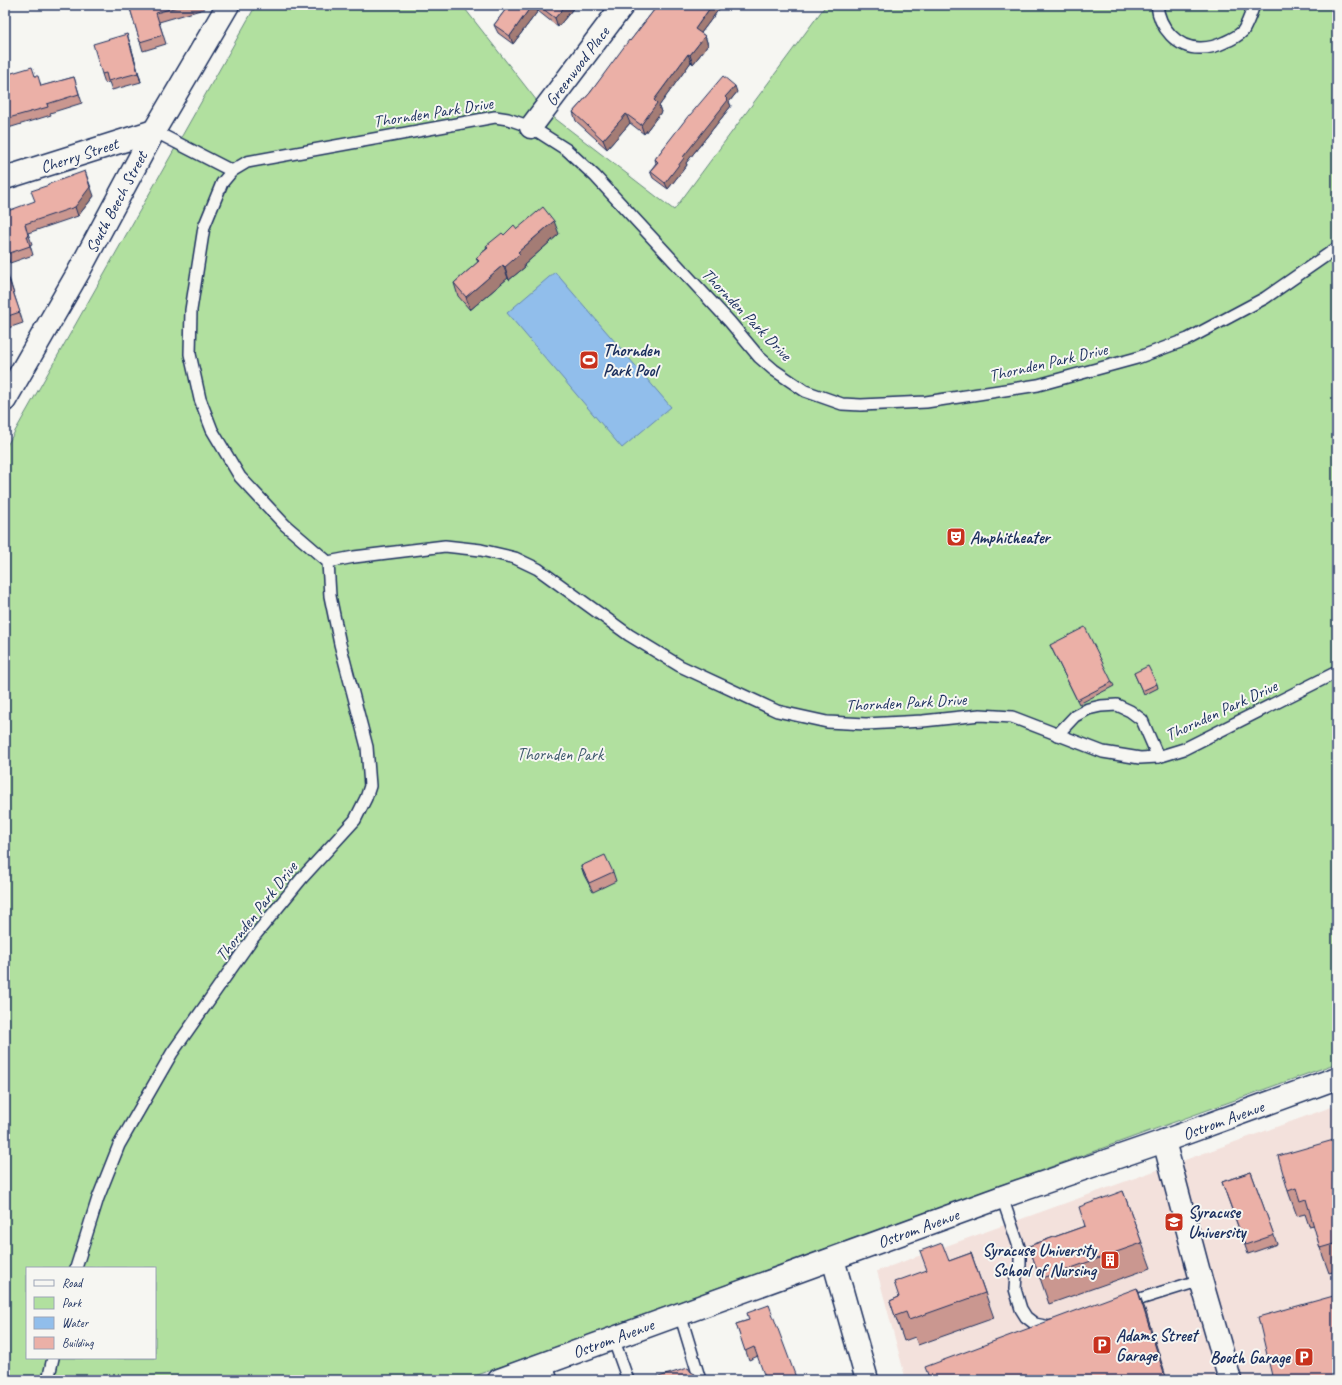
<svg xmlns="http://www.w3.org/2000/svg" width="1342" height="1385" font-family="Caveat,sans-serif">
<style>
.built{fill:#f3e1dc}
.green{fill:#b1e09f;stroke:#66887e;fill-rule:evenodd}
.water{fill:#91beeb;stroke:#6285b3}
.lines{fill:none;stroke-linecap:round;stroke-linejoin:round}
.service-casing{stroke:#1b2f5e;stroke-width:14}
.minor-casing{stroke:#1b2f5e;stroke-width:25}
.tertiary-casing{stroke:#1b2f5e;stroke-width:25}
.service{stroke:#f6f6f2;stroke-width:11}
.minor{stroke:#f6f6f2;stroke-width:22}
.tertiary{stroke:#f6f6f2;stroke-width:22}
.wall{fill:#ca9790;stroke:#1b2f5e}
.shaded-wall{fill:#a47b75;stroke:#1b2f5e}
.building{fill:#ebb0a7;stroke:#1b2f5e}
.labels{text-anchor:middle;stroke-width:4;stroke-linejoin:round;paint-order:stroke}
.street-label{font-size:17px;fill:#1b2f5e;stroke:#f6f6f2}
.poi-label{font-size:17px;font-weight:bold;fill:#1b2f5e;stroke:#f6f6f2;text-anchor:start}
.park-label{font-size:17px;fill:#405b6e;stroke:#f6f6f2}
</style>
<rect width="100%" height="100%" fill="#f6f6f2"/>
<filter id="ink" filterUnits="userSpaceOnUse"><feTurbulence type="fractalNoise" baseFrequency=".025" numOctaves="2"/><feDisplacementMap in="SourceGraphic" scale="8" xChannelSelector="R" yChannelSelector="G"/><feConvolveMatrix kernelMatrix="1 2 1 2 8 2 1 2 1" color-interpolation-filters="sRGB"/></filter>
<g filter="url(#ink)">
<path class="built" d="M1337,1105V1380H906L877,1271Z"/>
<path class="green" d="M256,5H462L544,110L674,210L826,5H1337V1063L464,1380H5V449ZM27,1268H155V1358H27Z"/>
<path class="water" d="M555,272L671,407L622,448L507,313Z"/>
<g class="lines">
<defs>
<g id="service">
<path d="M1157,5C1159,27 1177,49 1201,48C1209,48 1217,46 1225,42C1230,40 1239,35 1243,31C1248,23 1251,13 1254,5"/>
<path d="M154,131L232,171"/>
<path d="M328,562L354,557L445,546L481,550L515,558L538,569L629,635L680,666L777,711L827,722L866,724L923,721L980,715L1012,717L1103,752L1140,758L1158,757L1184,749L1337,672"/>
<path d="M1057,735L1075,716L1088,709L1101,706L1117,705L1130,711L1142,720L1158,757"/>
<path d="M1002,1197L1020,1250V1265L1016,1276L1015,1289L1021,1309L1026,1317L1035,1324L1050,1327L1053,1326"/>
<path d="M76,1268L98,1198L119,1145L172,1053L252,939L302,878L355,820L366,798L370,786L367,747L340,644L330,596L328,562L285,525L240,477L212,430L200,399L190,354L191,310L204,227L222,183L232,171L247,162L495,117L508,119L531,127L567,150L595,176L730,322L759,357L774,370L805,391L842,404L861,405L926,402L1038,385L1137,358L1188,339L1265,298L1337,248"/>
<path d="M1127,1303L1201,1280"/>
<path d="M680,1314L700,1380"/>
<path d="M613,1338L628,1380"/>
<path d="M546,1363L552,1380"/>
<path d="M48,1380L53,1358"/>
</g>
<g id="minor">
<path d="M531,127L623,5"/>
<path d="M5,178L154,131"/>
<path d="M5,400L78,273L154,131L228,5"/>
<path d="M1164,1141L1201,1280L1230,1380"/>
</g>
<g id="tertiary">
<path d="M833,1259L867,1380"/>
<path d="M499,1380L1002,1197L1164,1141L1337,1078"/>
</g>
</defs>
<use href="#service" class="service-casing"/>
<use href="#minor" class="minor-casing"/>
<use href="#tertiary" class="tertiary-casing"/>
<use href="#service" class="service"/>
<use href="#minor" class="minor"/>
<use href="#tertiary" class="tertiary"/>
</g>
<g class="wall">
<path d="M129,5H203L204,9L159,22L166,44L143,51Z"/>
<path d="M509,5H576L558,27L538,11L513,44L498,33L494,25Z"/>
<path d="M658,5H722L701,33L705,36L708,45L693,64L691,62L659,106L661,112L644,134L630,123L607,149L576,121L573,112L590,93Z"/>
<path d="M130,43L141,82L112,90L109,82L105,83L102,74Z"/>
<path d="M5,75L36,76L42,86L74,77L82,103L50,113L51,115L5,129Z"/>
<path d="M737,92L729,102L731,106L686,163L687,165L668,189L653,178L650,171L656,163L655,159L690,115Z"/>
<path d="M94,196L78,216L28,233L32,244L30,245L33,255L10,263L5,249V212Z"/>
<path d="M517,229L559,234L524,265L525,267L509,280L508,278L470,310L458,296L454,283L478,262L476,258L487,248L486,246L504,235Z"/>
<path d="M5,271L10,281L23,323L5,329Z"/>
<path d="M1050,645L1112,682L1114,686L1079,704Z"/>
<path d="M1134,673L1157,684L1158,688L1144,695Z"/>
<path d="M581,866L613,872L616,881L593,892L584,875Z"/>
<path d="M1337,1139V1271L1329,1273L1320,1248L1314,1225L1309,1226L1305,1214L1297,1216L1288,1191Z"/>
<path d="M1251,1172L1277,1244L1248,1254L1222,1182Z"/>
<path d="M1123,1191L1151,1268L1049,1304L1029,1246L1085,1226Z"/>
<path d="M971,1253L994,1318L918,1345L915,1337L904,1341L890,1301L899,1297L927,1270L949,1261Z"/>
<path d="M769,1305L758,1356L749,1360L736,1324L749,1320Z"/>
</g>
<g class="shaded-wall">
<path d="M532,5H536L538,11L513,44L510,36Z"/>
<path d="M566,5H576L558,27L555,18Z"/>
<path d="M712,5H722L698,37L695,29Z"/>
<path d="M127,34L130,43L141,82L138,73Z"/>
<path d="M705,36L708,45L693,64L690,55Z"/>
<path d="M688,54L691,62L659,106L661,112L644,134L641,125L654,100Z"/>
<path d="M735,86L737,92L729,102L731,106L686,163L687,165L668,189L665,183L725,97Z"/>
<path d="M626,114L630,123L607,149L603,140Z"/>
<path d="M85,171L94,196L78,216L75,207Z"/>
<path d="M554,221L559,234L524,265L525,267L509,280L505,267L518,252Z"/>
<path d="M503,265L508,278L470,310L466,297Z"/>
<path d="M1137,1288L1145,1309L1167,1380H1166Z"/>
</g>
<g class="building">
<path d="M129,5H184L156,13L163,35L140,42Z"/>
<path d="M509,5H532L510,36L494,25Z"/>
<path d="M538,5H566L555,18Z"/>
<path d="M658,5H712L695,29L705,36L690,55L688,54L654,100L657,103L641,125L626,114L603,140L573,112L590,93L629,40L630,41Z"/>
<path d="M127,34L138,73L108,81L106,73L102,74L93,44Z"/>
<path d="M32,67L35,76H38L41,86L74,77L79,94L47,104L48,107L5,119V75Z"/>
<path d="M723,76L735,86L725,97L728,100L683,157L684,158L665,183L650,171L658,162L655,159L689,115H690Z"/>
<path d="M85,171L90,187L75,207L25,224L28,235L27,236L30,246L7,254L5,249V212L35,201L31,191L49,185V184Z"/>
<path d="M543,207L554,221L518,252L520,254L505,267L503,265L466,297L454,283L479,261L476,258L488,248L486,246L502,233L504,235L514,225L517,229Z"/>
<path d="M5,271H6L20,312L5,317Z"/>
<path d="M1085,627L1112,682L1077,700L1050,645Z"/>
<path d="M1148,666L1157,684L1142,691L1134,673Z"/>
<path d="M605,855L613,872L589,883L581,866Z"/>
<path d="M1337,1139V1177L1333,1179L1337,1193V1243L1320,1248L1306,1199L1300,1201L1296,1188L1288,1191L1278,1156Z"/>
<path d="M1251,1172L1274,1235L1245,1245L1222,1182Z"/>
<path d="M1123,1191L1142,1243L1040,1279L1029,1246L1085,1226L1079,1207Z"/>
<path d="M942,1243L949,1261L971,1253L985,1293L909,1320L906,1312L895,1316L890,1301L899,1297L894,1282L927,1270L920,1251Z"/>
<path d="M1137,1288L1166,1380H930L925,1367Z"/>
<path d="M1337,1295V1380H1273L1258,1317Z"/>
<path d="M769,1305L797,1380H766L754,1347L745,1351L736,1324L749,1320L747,1313Z"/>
<path d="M688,1368L691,1372L695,1374L697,1380H652V1379Z"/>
</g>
</g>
<defs>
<symbol id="stadium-square" viewBox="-11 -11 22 22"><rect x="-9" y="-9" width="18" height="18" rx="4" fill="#c8321e" stroke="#f6f6f2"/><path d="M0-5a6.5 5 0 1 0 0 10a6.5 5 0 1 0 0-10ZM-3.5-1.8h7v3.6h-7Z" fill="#fff"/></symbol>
<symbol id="theatre-square" viewBox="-11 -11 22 22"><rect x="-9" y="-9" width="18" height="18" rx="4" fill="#c8321e" stroke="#f6f6f2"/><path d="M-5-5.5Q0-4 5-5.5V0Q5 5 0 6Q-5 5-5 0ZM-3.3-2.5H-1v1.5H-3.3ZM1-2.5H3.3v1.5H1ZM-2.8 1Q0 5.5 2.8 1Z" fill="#fff"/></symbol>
<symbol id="university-square" viewBox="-11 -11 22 22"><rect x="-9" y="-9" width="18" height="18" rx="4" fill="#c8321e" stroke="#f6f6f2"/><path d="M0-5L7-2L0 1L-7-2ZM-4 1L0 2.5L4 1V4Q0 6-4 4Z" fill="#fff"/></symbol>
<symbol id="building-square" viewBox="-11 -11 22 22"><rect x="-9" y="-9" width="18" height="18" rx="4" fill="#c8321e" stroke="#f6f6f2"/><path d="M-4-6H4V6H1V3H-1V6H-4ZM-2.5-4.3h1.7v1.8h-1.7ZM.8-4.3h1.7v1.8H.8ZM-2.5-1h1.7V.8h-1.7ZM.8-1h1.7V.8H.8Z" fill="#fff"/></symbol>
<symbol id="parking-square" viewBox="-11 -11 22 22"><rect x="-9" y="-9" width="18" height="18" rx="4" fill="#c8321e" stroke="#f6f6f2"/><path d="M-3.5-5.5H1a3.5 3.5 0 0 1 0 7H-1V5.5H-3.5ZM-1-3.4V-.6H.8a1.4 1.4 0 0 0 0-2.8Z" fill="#fff"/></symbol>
</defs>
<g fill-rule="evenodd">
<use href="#stadium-square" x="578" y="349" width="22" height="22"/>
<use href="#theatre-square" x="945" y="526" width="22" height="22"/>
<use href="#university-square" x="1163" y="1211" width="22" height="22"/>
<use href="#building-square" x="1099" y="1249" width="22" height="22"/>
<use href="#parking-square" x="1091" y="1334" width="22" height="22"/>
<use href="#parking-square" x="1293" y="1346" width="22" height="22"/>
</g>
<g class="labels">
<g class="street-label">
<text transform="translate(577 66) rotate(-53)" y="6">Greenwood Place</text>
<text transform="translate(433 112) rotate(-9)" y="6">Thornden Park Drive</text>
<text transform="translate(79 155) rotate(-18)" y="6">Cherry Street</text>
<text transform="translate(116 202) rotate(-62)" y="6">South Beech Street</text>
<text transform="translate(747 314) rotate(46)" y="6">Thornden Park Drive</text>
<text transform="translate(1048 362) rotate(-13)" y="6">Thornden Park Drive</text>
<text transform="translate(906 702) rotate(-3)" y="6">Thornden Park Drive</text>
<text transform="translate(1221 710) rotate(-25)" y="6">Thornden Park Drive</text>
<text transform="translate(256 911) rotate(-52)" y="6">Thornden Park Drive</text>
<text transform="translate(1223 1120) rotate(-20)" y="6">Ostrom Avenue</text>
<text transform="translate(918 1228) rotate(-20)" y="6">Ostrom Avenue</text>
<text transform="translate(613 1338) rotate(-20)" y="6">Ostrom Avenue</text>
</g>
<g class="poi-label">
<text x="603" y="356">Thornden<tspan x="603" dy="20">Park Pool</tspan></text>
<text x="970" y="543">Amphitheater</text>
<text x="1188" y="1218">Syracuse<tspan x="1188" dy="20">University</tspan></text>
<text x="1096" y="1256" text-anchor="end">Syracuse University<tspan x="1096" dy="20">School of Nursing</tspan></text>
<text x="1116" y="1341">Adams Street<tspan x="1116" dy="20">Garage</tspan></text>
<text x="1290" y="1363" text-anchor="end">Booth Garage</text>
</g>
<g class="park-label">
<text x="560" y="760">Thornden Park</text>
</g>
</g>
<rect width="1342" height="1385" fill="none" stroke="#f6f6f2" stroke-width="20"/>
<rect x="10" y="10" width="1322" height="1365" fill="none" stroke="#1b2f5e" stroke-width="1.5" filter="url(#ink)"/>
<rect x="26" y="1267" width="130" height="92" fill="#f6f6f2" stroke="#9ea6b7"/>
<rect x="34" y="1280" width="20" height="6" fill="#f6f6f2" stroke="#9ea6b7"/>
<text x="62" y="1287" font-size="12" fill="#1b2f5e">Road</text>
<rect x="34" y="1297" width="20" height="12" fill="#b1e09f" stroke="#9ea6b7"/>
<text x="62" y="1307" font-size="12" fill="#1b2f5e">Park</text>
<rect x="34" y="1317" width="20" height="12" fill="#91beeb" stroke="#9ea6b7"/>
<text x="62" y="1327" font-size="12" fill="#1b2f5e">Water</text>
<rect x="34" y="1337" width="20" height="12" fill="#ebb0a7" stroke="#9ea6b7"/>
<text x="62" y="1347" font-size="12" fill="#1b2f5e">Building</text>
</svg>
